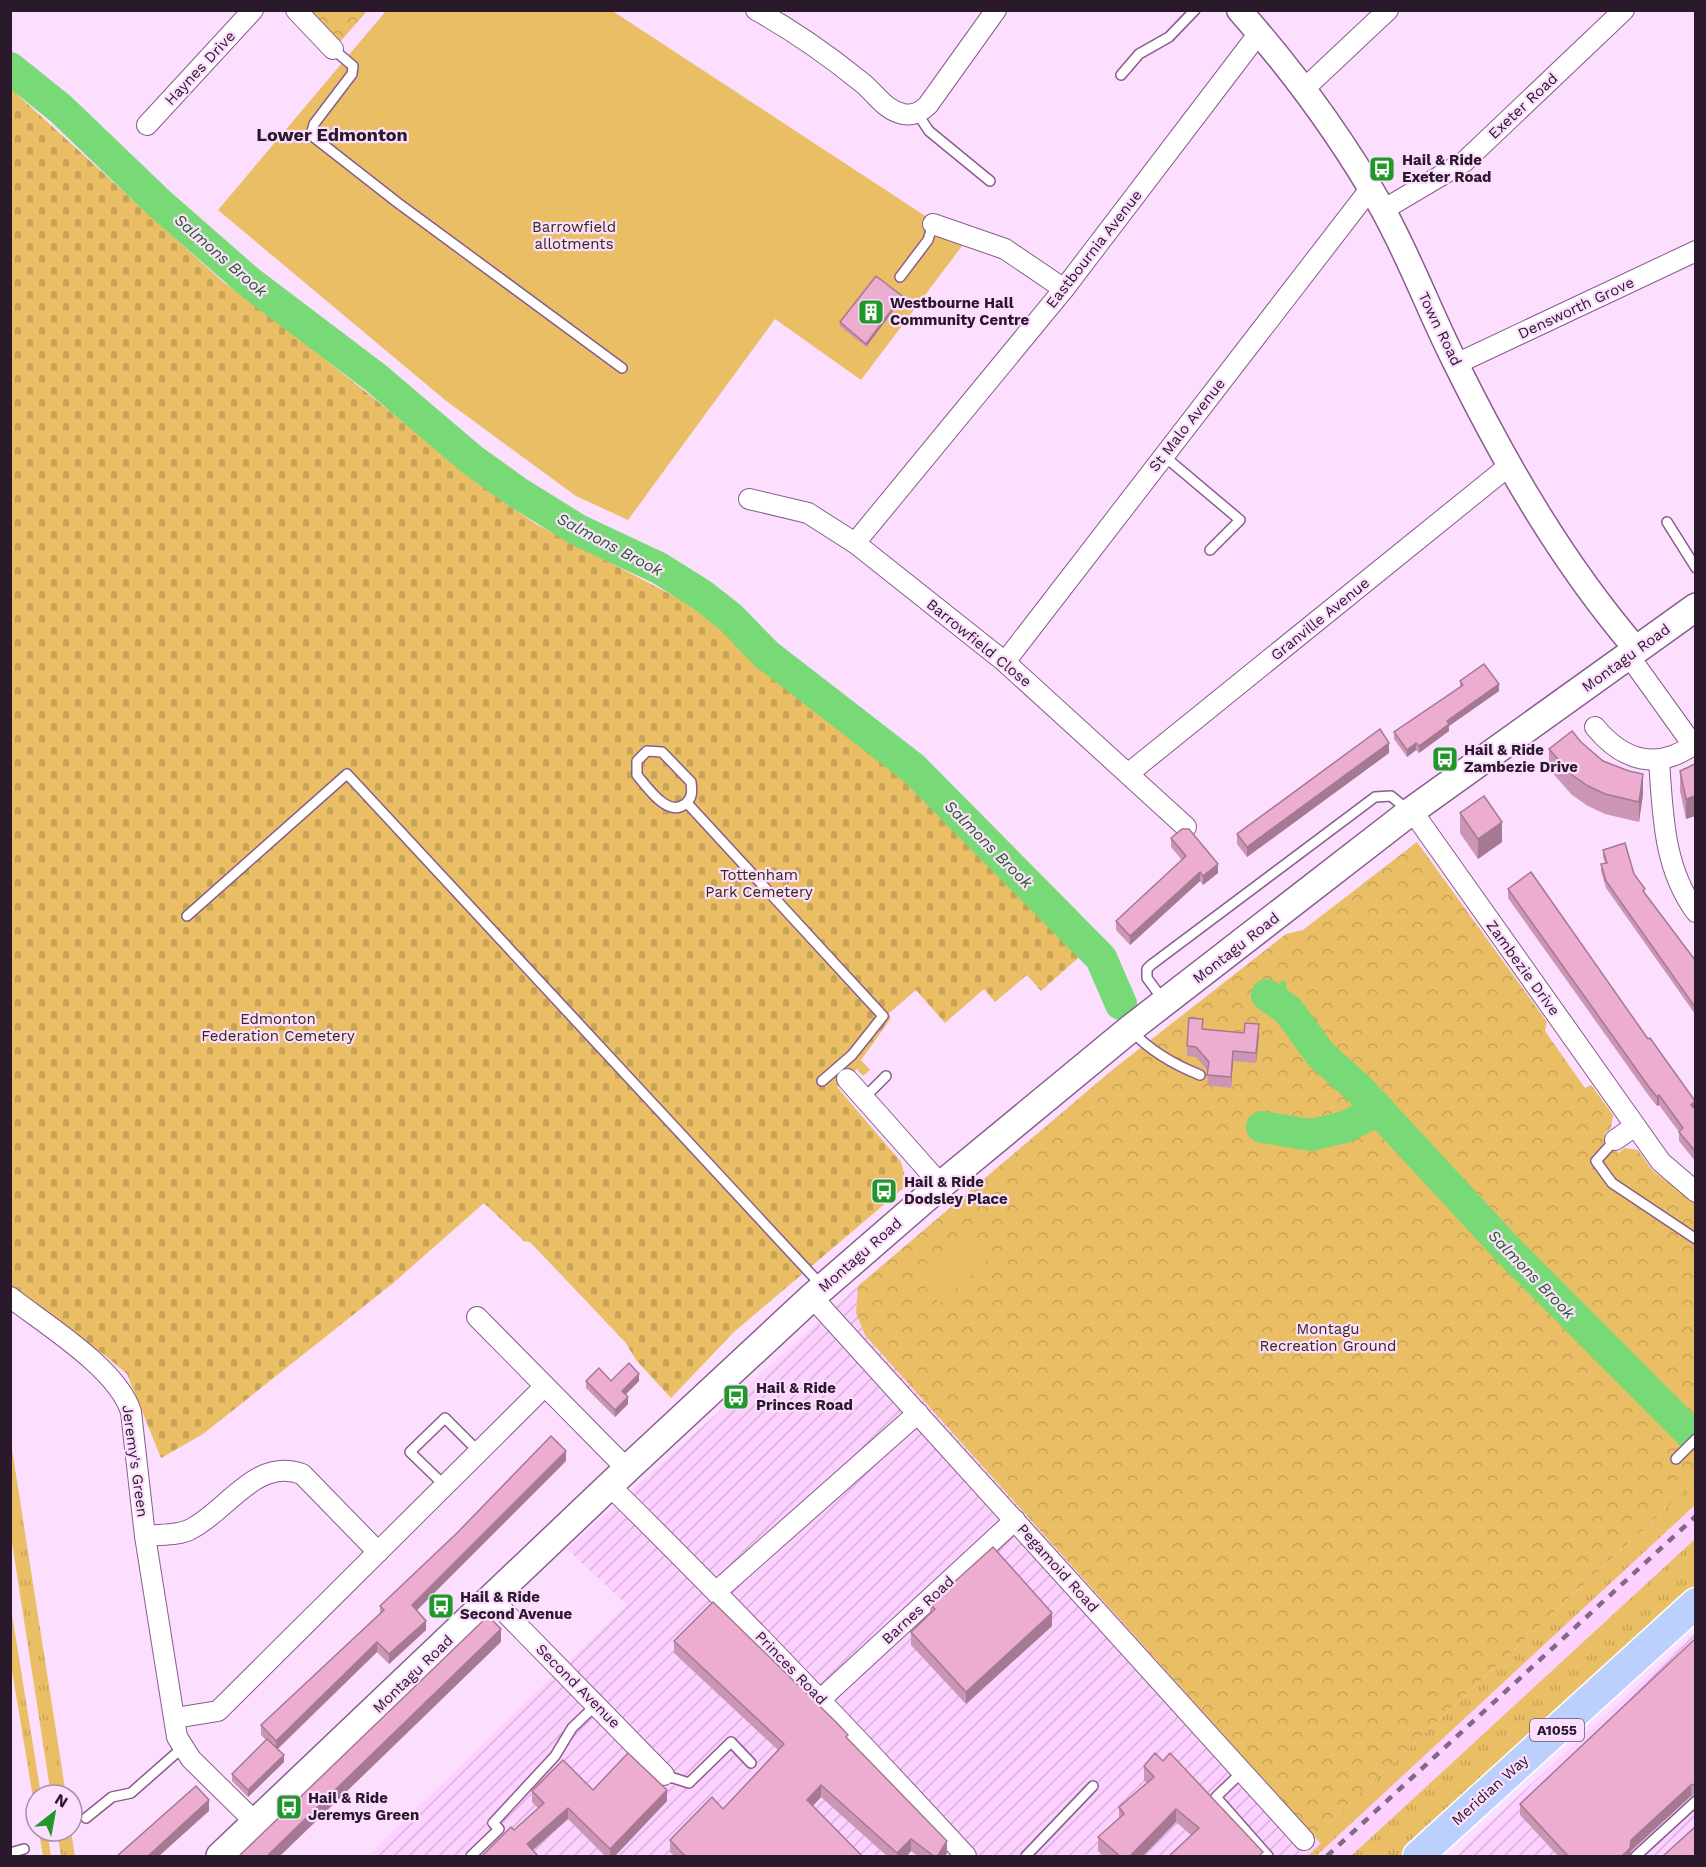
<svg xmlns="http://www.w3.org/2000/svg" width="1706" height="1867" font-family="'Work Sans',sans-serif">
<style>
.built{fill:#fcd0ff}
.industrial{fill:url(#industrial-furrows)}
.grass{fill:url(#grass-tufts)}
.cemetery{fill:url(#cemetery-stones)}
.park{fill:url(#park-crowns)}
.garden{fill:#e9be64}
.lines{fill:none;stroke-linecap:round;stroke-linejoin:round}
.stream{stroke:#77da77;stroke-width:5}
.river{stroke:#77da77;stroke-width:32}
.service-casing{stroke:#885d8c;stroke-width:12}
.minor-casing{stroke:#885d8c;stroke-width:22}
.tertiary-casing{stroke:#885d8c;stroke-width:27}
.secondary-casing{stroke:#885d8c;stroke-width:30}
.primary-casing{stroke:#fff;stroke-width:33}
.service{stroke:#fff;stroke-width:9}
.minor{stroke:#fff;stroke-width:20}
.tertiary{stroke:#fff;stroke-width:24}
.secondary{stroke:#fff;stroke-width:27}
.primary{stroke:#bbd0fd;stroke-width:30}
.rail{stroke:#806981;stroke-width:4.5;stroke-dasharray:8 8;stroke-linecap:butt}
.wall{fill:#cb95b4}
.shaded-wall{fill:#a57992}
.building{fill:#ecadd1;stroke:#a57992;stroke-width:1.5}
.labels{text-anchor:middle;stroke-width:4.5;stroke-linejoin:round;paint-order:stroke}
.shield{fill:#fcdefe;stroke:#69536a;stroke-width:1.5}
.shield-label{font-size:14px;font-weight:bold;fill:#2a182b}
.street-label{font-size:15px;fill:#2a182b;stroke:#fcdefe}
.poi-label{font-size:15px;font-weight:bold;fill:#2a182b;stroke:#fcdefe;text-anchor:start}
.park-label{font-size:15px;fill:#352a14;stroke:#fcdefe}
.water-label{font-size:16px;font-style:italic;fill:#1d5f20;stroke:#fcdefe}
.quarter-label{font-size:18px;font-weight:bold;fill:#2a182b;stroke:#fcdefe}
</style>
<defs>
<pattern id="industrial-furrows" width="10" height="10" patternUnits="userSpaceOnUse" patternTransform="scale(1.5)"><rect width="10" height="10" fill="#fcd0ff"/><path d="M-1 1l2-2M0 10L10 0M9 11l2-2" fill="none" stroke="#d8b2db"/></pattern>
<pattern id="grass-tufts" width="24" height="20" patternUnits="userSpaceOnUse" patternTransform="scale(1.5)"><rect width="24" height="20" fill="#e9be64"/><path d="M3 7l-1-3M5 7V3M7 7l1-3M15 17l-1-3M17 17v-4M19 17l1-3" fill="none" stroke="#c8a357"/></pattern>
<pattern id="cemetery-stones" width="16" height="16" patternUnits="userSpaceOnUse" patternTransform="scale(1.5)"><rect width="16" height="16" fill="#e9be64"/><path d="M2 7V4a2 2 0 0 1 4 0v3zM10 15v-3a2 2 0 0 1 4 0v3z" fill="#c8a357"/></pattern>
<pattern id="park-crowns" width="20" height="18" patternUnits="userSpaceOnUse" patternTransform="scale(1.5)"><rect width="20" height="18" fill="#e9be64"/><path d="M2 6a3 3 0 1 1 6 0M12 15a3 3 0 1 1 6 0" fill="none" stroke="#c8a357"/></pattern>
</defs>
<rect width="100%" height="100%" fill="#fcdefe"/>
<path class="built" d="M1695,1505V1539L1351,1856H1316Z"/>
<g class="industrial">
<path d="M858,1286L856,1313L865,1335L1322,1844L1308,1856H367L627,1605L567,1549Z"/>
<path d="M1695,1632V1856H1456L1486,1826Z"/>
</g>
<g class="grass">
<path d="M10,1443H11L66,1795H51L11,1536Z"/>
<path d="M1695,1481V1505L1316,1856H1308L1321,1844L1314,1836Z"/>
<path d="M1695,1539V1586L1402,1856H1351Z"/>
<path d="M10,1602L41,1795H36V1816L11,1664Z"/>
<path d="M39,1831H47L51,1856H43Z"/>
<path d="M57,1831H71L75,1856H61Z"/>
</g>
<path class="cemetery" d="M11,89L222,281L282,325L501,500L536,524L687,603L714,624L722,617L765,658L820,698L908,769L1087,950L1041,991L1027,975L995,1002L984,989L945,1023L916,990L888,1014L891,1018L861,1060L870,1070L863,1076L857,1069L837,1087L901,1162L907,1185L734,1332L671,1398L636,1360L626,1343L530,1242L524,1241L484,1203L392,1284L203,1434L161,1458L127,1374L107,1357L11,1287Z"/>
<g class="park">
<path d="M308,11H367L339,43Z"/>
<path d="M1417,842L1547,1022L1545,1031L1585,1088L1591,1085L1613,1115L1611,1128L1604,1134L1618,1153L1625,1148L1638,1150L1653,1171L1695,1203V1481L1314,1836L865,1335L856,1313L858,1286L1111,1071L1286,934L1303,930Z"/>
</g>
<g class="garden">
<path d="M611,10L965,242L861,380L775,319L628,520L576,496L445,400L218,210L386,11Z"/>
<path d="M963,1233L987,1262L939,1303L914,1274Z"/>
</g>
<g class="lines">
<path class="stream" d="M1283,983L1288,1010"/>
<g class="river">
<path d="M10,68L61,109L159,203L248,281L376,378L471,459L517,492L578,530L659,568L702,595L730,617L767,655L913,768L1101,958L1121,1004"/>
<path d="M1267,995L1288,1010L1321,1055L1360,1090L1509,1251L1690,1433"/>
<path d="M1262,1127L1311,1135L1345,1127L1379,1110"/>
</g>
<defs>
<g id="service">
<path d="M333,49L353,66L352,74L314,124L311,135L398,203L622,368"/>
<path d="M1121,75L1139,54L1169,37L1195,10"/>
<path d="M917,113L929,131L990,181"/>
<path d="M900,277L928,240L933,224"/>
<path d="M1164,456L1240,520L1210,550"/>
<path d="M1667,522L1696,568"/>
<path d="M647,751L662,752L691,782C692,791 693,798 685,804C668,818 647,787 637,775V761Z"/>
<path d="M687,803L883,1016L852,1055L822,1081"/>
<path d="M187,916L347,774L822,1286"/>
<path d="M1164,1001L1147,978V969L1151,965L1375,797L1391,796L1408,810"/>
<path d="M1132,1031C1151,1052 1175,1065 1200,1075"/>
<path d="M864,1098L886,1076"/>
<path d="M1615,1140L1596,1161L1612,1183L1696,1239"/>
<path d="M1676,1459L1696,1439"/>
<path d="M445,1486L410,1452L445,1418L479,1452"/>
<path d="M1242,1772L1216,1797L1268,1856"/>
<path d="M664,1775L689,1783L731,1742L751,1763"/>
<path d="M86,1818L112,1797L131,1793L182,1748"/>
<path d="M10,1853L24,1849"/>
<path d="M471,1856L499,1829L493,1823L555,1756L572,1728L597,1704"/>
<path d="M1026,1856L1093,1786"/>
<path d="M1636,1856L1696,1801"/>
</g>
<g id="minor">
<path d="M296,10L333,49"/>
<path d="M756,10C792,30 828,55 860,81C875,92 884,110 903,114C914,116 921,112 928,105L996,10"/>
<path d="M1304,89L1388,10"/>
<path d="M147,125L253,10"/>
<path d="M1383,210L1464,162L1624,10"/>
<path d="M933,224L1005,249L1064,289"/>
<path d="M1456,364L1696,251"/>
<path d="M749,499L808,513L855,543L1005,662L1186,827"/>
<path d="M855,543L1064,289L1259,33"/>
<path d="M1629,656L1693,745"/>
<path d="M1005,662L1370,189"/>
<path d="M1595,727C1624,762 1658,771 1696,743"/>
<path d="M1659,761C1663,814 1663,867 1696,912"/>
<path d="M1129,773L1510,465"/>
<path d="M1410,812L1420,822L1661,1162L1696,1192"/>
<path d="M847,1079L941,1185"/>
<path d="M1615,1140L1635,1126"/>
<path d="M10,1297C46,1325 118,1369 131,1412L145,1536L177,1737L191,1759L257,1824"/>
<path d="M812,1297L1304,1840"/>
<path d="M477,1317L627,1469"/>
<path d="M610,1486C732,1606 850,1730 966,1856"/>
<path d="M145,1536C159,1534 179,1536 191,1529C228,1510 256,1457 302,1474L378,1552"/>
<path d="M717,1591L918,1413"/>
<path d="M492,1599L664,1775"/>
<path d="M821,1699L1015,1520"/>
<path d="M175,1718L218,1711L545,1386"/>
</g>
<path id="tertiary" d="M1239,10C1293,71 1342,138 1382,208C1410,258 1430,313 1456,364C1506,465 1563,564 1637,650"/>
<path id="secondary" d="M220,1856L627,1469L812,1297L941,1185L1130,1029L1410,812L1696,607"/>
<path id="primary" d="M1418,1856L1696,1603"/>
</defs>
<use href="#service" class="service-casing"/>
<use href="#minor" class="minor-casing"/>
<use href="#tertiary" class="tertiary-casing"/>
<use href="#secondary" class="secondary-casing"/>
<use href="#primary" class="primary-casing"/>
<use href="#service" class="service"/>
<use href="#minor" class="minor"/>
<use href="#tertiary" class="tertiary"/>
<use href="#secondary" class="secondary"/>
<use href="#primary" class="primary"/>
<path class="rail" d="M1327,1856L1696,1516"/>
</g>
<g class="wall">
<path d="M902,299L866,347L840,326V322Z"/>
<path d="M1460,681L1499,691L1449,726V731L1419,753L1416,750L1407,757L1394,739V732L1460,687Z"/>
<path d="M1581,742L1643,794L1639,822L1605,814L1588,806L1572,795L1549,769V749Z"/>
<path d="M1389,753L1247,857L1237,844V834Z"/>
<path d="M1695,764V816L1686,819L1680,791V771Z"/>
<path d="M1460,813L1502,842L1478,859L1460,833Z"/>
<path d="M1171,838L1218,873L1203,885L1200,881L1130,945L1116,930V921L1182,860L1171,847Z"/>
<path d="M1603,850L1634,874L1645,893L1695,960V1014L1606,888L1601,871V864L1605,863L1603,857Z"/>
<path d="M1508,889L1648,1039L1695,1101V1161L1679,1141V1132L1659,1105L1657,1106L1649,1096L1508,898Z"/>
<path d="M1203,1029L1259,1035L1256,1063L1233,1061L1231,1088L1207,1085L1208,1071L1196,1057L1187,1056V1046Z"/>
<path d="M586,1381H639L625,1395L628,1404L615,1417L586,1388Z"/>
<path d="M566,1461L417,1610L426,1630L389,1664L377,1652L278,1749L284,1762L248,1797L232,1781V1774L266,1740L261,1735V1725L380,1613V1606Z"/>
<path d="M930,1604L1052,1626L966,1704L911,1645V1632L930,1614Z"/>
<path d="M1695,1639V1796H1691L1631,1851V1857H1559L1520,1815V1804Z"/>
<path d="M674,1641L848,1739L947,1853L944,1857H919L911,1851L906,1857H888L821,1797L813,1806L863,1857H675L670,1852V1840L723,1809L778,1750L674,1653Z"/>
<path d="M1144,1766L1263,1857L1191,1835L1176,1822L1142,1857H1105L1098,1851V1837L1119,1818V1807L1147,1783L1144,1780Z"/>
<path d="M593,1790L667,1801L614,1857H606L568,1819L533,1850L514,1830L538,1808L532,1802V1791Z"/>
</g>
<g class="shaded-wall">
<path d="M902,296V299L866,347V344Z"/>
<path d="M1499,684V691L1449,726V731L1419,753V746L1447,721Z"/>
<path d="M1389,743V753L1247,857V847Z"/>
<path d="M1416,743V750L1407,757V750Z"/>
<path d="M1643,774V794L1639,822V802Z"/>
<path d="M1695,796V816L1686,819V799Z"/>
<path d="M1502,822V842L1478,859V839Z"/>
<path d="M1218,864V873L1203,885V876Z"/>
<path d="M1200,872V881L1130,945V936Z"/>
<path d="M1259,1024V1035L1256,1063V1053Z"/>
<path d="M1233,1051V1061L1231,1088V1077Z"/>
<path d="M1659,1095V1105L1657,1106V1097Z"/>
<path d="M1695,1102V1111L1691,1105Z"/>
<path d="M639,1374V1381L622,1398V1391Z"/>
<path d="M628,1397V1404L615,1417V1410Z"/>
<path d="M566,1451V1461L412,1615V1605Z"/>
<path d="M1052,1613V1626L966,1704V1692Z"/>
<path d="M426,1621V1630L389,1664V1654Z"/>
<path d="M501,1629V1642L279,1857H266Z"/>
<path d="M377,1642V1652L276,1750V1741Z"/>
<path d="M284,1755V1762L248,1797V1790Z"/>
<path d="M821,1785V1797L807,1812V1800Z"/>
<path d="M1691,1785V1796L1631,1851V1857H1621L1631,1840Z"/>
<path d="M667,1790V1801L614,1857H610V1849Z"/>
<path d="M209,1800V1811L158,1857H147Z"/>
<path d="M568,1808V1819L527,1855V1844Z"/>
<path d="M1176,1809V1822L1142,1857H1129Z"/>
<path d="M911,1839V1851L906,1857H897V1853Z"/>
<path d="M947,1841V1853L944,1857H937Z"/>
</g>
<g class="building">
<path d="M876,276L902,296L866,344L840,322Z"/>
<path d="M1484,664L1499,684L1447,721L1449,724L1419,746L1416,743L1407,750L1394,732L1463,685L1460,681Z"/>
<path d="M1380,729L1389,743L1247,847L1237,834Z"/>
<path d="M1572,731L1581,742L1603,761L1629,771L1643,774L1639,802L1605,794L1588,786L1572,775L1549,749Z"/>
<path d="M1695,764V796L1686,799L1680,771Z"/>
<path d="M1484,796L1502,822L1478,839L1460,813Z"/>
<path d="M1182,829H1189L1218,864L1203,876L1200,872L1130,936L1116,921L1186,856L1171,838Z"/>
<path d="M1625,843L1634,874L1645,889L1643,891L1695,960V1007L1606,881L1601,864L1607,863L1603,850Z"/>
<path d="M1531,872L1648,1039L1650,1038L1695,1101L1691,1105L1695,1109V1151L1679,1132L1683,1128L1659,1095L1657,1097L1649,1087L1508,889Z"/>
<path d="M1189,1018L1203,1019L1202,1029L1244,1033L1245,1023L1259,1024L1256,1053L1233,1051L1231,1077L1207,1075L1209,1062L1196,1047L1187,1046Z"/>
<path d="M629,1363L639,1374L622,1391L628,1397L615,1410L586,1381L599,1368L611,1381Z"/>
<path d="M551,1436L566,1451L412,1605L426,1621L389,1654L377,1642L276,1741L261,1725L384,1610L380,1606L457,1533Z"/>
<path d="M993,1547L1052,1613L966,1692L911,1632L935,1609L930,1604Z"/>
<path d="M713,1602L837,1723L848,1735L846,1737L947,1841L937,1857H935L911,1839L897,1853L821,1785L807,1800L863,1857H686L670,1840L712,1797L723,1809L784,1744L674,1641Z"/>
<path d="M488,1616L501,1629L266,1857H238Z"/>
<path d="M1695,1639V1784L1691,1785L1631,1840L1630,1848L1621,1857H1569L1520,1804Z"/>
<path d="M267,1739L284,1755L248,1790L232,1774Z"/>
<path d="M628,1753L667,1790L610,1849L568,1808L527,1844L539,1857H481L511,1827L514,1830L544,1803L532,1791L563,1760L593,1790Z"/>
<path d="M1155,1753L1163,1761L1170,1753L1263,1852L1258,1857H1168L1199,1828L1176,1809L1129,1857H1121L1098,1837L1124,1814L1119,1807L1154,1777L1144,1766Z"/>
<path d="M196,1786L209,1800L147,1857H116Z"/>
<path d="M1695,1827V1857H1662Z"/>
</g>
<defs>
<symbol id="bus-square" viewBox="-11 -11 22 22"><rect x="-9" y="-9" width="18" height="18" rx="4" fill="#1e9829" stroke="#fcdefe"/><path d="M-5-6H5V4H4V6H2V4H-2V6H-4V4H-5ZM-3.5-4V0h7V-4ZM-3.5 1.2v1.5H-2V1.2ZM2 1.2v1.5H3.5V1.2Z" fill="#fff"/></symbol>
<symbol id="building-square" viewBox="-11 -11 22 22"><rect x="-9" y="-9" width="18" height="18" rx="4" fill="#1e9829" stroke="#fcdefe"/><path d="M-4-6H4V6H1V3H-1V6H-4ZM-2.5-4.3h1.7v1.8h-1.7ZM.8-4.3h1.7v1.8H.8ZM-2.5-1h1.7V.8h-1.7ZM.8-1h1.7V.8H.8Z" fill="#fff"/></symbol>
</defs>
<g fill-rule="evenodd">
<use href="#bus-square" x="1367" y="154" width="30" height="30"/>
<use href="#building-square" x="856" y="297" width="30" height="30"/>
<use href="#bus-square" x="1430" y="744" width="30" height="30"/>
<use href="#bus-square" x="869" y="1176" width="30" height="30"/>
<use href="#bus-square" x="721" y="1382" width="30" height="30"/>
<use href="#bus-square" x="426" y="1591" width="30" height="30"/>
<use href="#bus-square" x="274" y="1792" width="30" height="30"/>
</g>
<g class="labels">
<rect class="shield" x="1530" y="1719" width="54" height="22" rx="4.5"/>
<g class="shield-label">
<text x="1557" y="1735">A1055</text>
</g>
<g class="street-label">
<text transform="translate(200 68) rotate(-47)" y="5">Haynes Drive</text>
<text transform="translate(1523 106) rotate(-43)" y="5">Exeter Road</text>
<text transform="translate(1094 249) rotate(-52)" y="5">Eastbournia Avenue</text>
<text transform="translate(1576 308) rotate(-25)" y="5">Densworth Grove</text>
<text transform="translate(1440 329) rotate(64)" y="5">Town Road</text>
<text transform="translate(1187 425) rotate(-52)" y="5">St Malo Avenue</text>
<text transform="translate(1320 619) rotate(-39)" y="5">Granville Avenue</text>
<text transform="translate(979 643) rotate(39)" y="5">Barrowfield Close</text>
<text transform="translate(1626 658) rotate(-36)" y="5">Montagu Road</text>
<text transform="translate(1236 948) rotate(-38)" y="5">Montagu Road</text>
<text transform="translate(1523 968) rotate(54)" y="5">Zambezie Drive</text>
<text transform="translate(860 1255) rotate(-41)" y="5">Montagu Road</text>
<text transform="translate(135 1461) rotate(82)" y="5">Jeremy's Green</text>
<text transform="translate(1058 1568) rotate(48)" y="5">Pegamoid Road</text>
<text transform="translate(918 1610) rotate(-43)" y="5">Barnes Road</text>
<text transform="translate(791 1668) rotate(46)" y="5">Princes Road</text>
<text transform="translate(413 1674) rotate(-44)" y="5">Montagu Road</text>
<text transform="translate(578 1686) rotate(45)" y="5">Second Avenue</text>
<text transform="translate(1490 1790) rotate(-42)" y="5">Meridian Way</text>
</g>
<g class="poi-label">
<text x="1402" y="165">Hail &amp; Ride<tspan x="1402" dy="17">Exeter Road</tspan></text>
<text x="890" y="308">Westbourne Hall<tspan x="890" dy="17">Community Centre</tspan></text>
<text x="1464" y="755">Hail &amp; Ride<tspan x="1464" dy="17">Zambezie Drive</tspan></text>
<text x="904" y="1187">Hail &amp; Ride<tspan x="904" dy="17">Dodsley Place</tspan></text>
<text x="756" y="1393">Hail &amp; Ride<tspan x="756" dy="17">Princes Road</tspan></text>
<text x="460" y="1602">Hail &amp; Ride<tspan x="460" dy="17">Second Avenue</tspan></text>
<text x="308" y="1803">Hail &amp; Ride<tspan x="308" dy="17">Jeremys Green</tspan></text>
</g>
<g class="park-label">
<text x="574" y="232">Barrowfield<tspan x="574" dy="17">allotments</tspan></text>
<text x="759" y="880">Tottenham<tspan x="759" dy="17">Park Cemetery</tspan></text>
<text x="278" y="1024">Edmonton<tspan x="278" dy="17">Federation Cemetery</tspan></text>
<text x="1328" y="1334">Montagu<tspan x="1328" dy="17">Recreation Ground</tspan></text>
</g>
<g class="water-label">
<text transform="translate(221 255) rotate(41)" y="6">Salmons Brook</text>
<text transform="translate(610 544) rotate(28)" y="6">Salmons Brook</text>
<text transform="translate(989 844) rotate(45)" y="6">Salmons Brook</text>
<text transform="translate(1532 1274) rotate(46)" y="6">Salmons Brook</text>
</g>
<g class="quarter-label">
<text x="332" y="141">Lower Edmonton</text>
</g>
</g>
<rect width="1706" height="1867" fill="none" stroke="#2a182b" stroke-width="24"/>
<g transform="translate(54 1813) rotate(31)"><circle r="28" fill="#fcdefe" stroke="#a88faa" stroke-width="1.5"/>
<path d="M0-4.5L10 22L0 15L-10 22Z" fill="#1e9829"/>
<text y="-9" font-size="16" font-weight="bold" text-anchor="middle" fill="#2a182b">N</text>
</g>
</svg>
